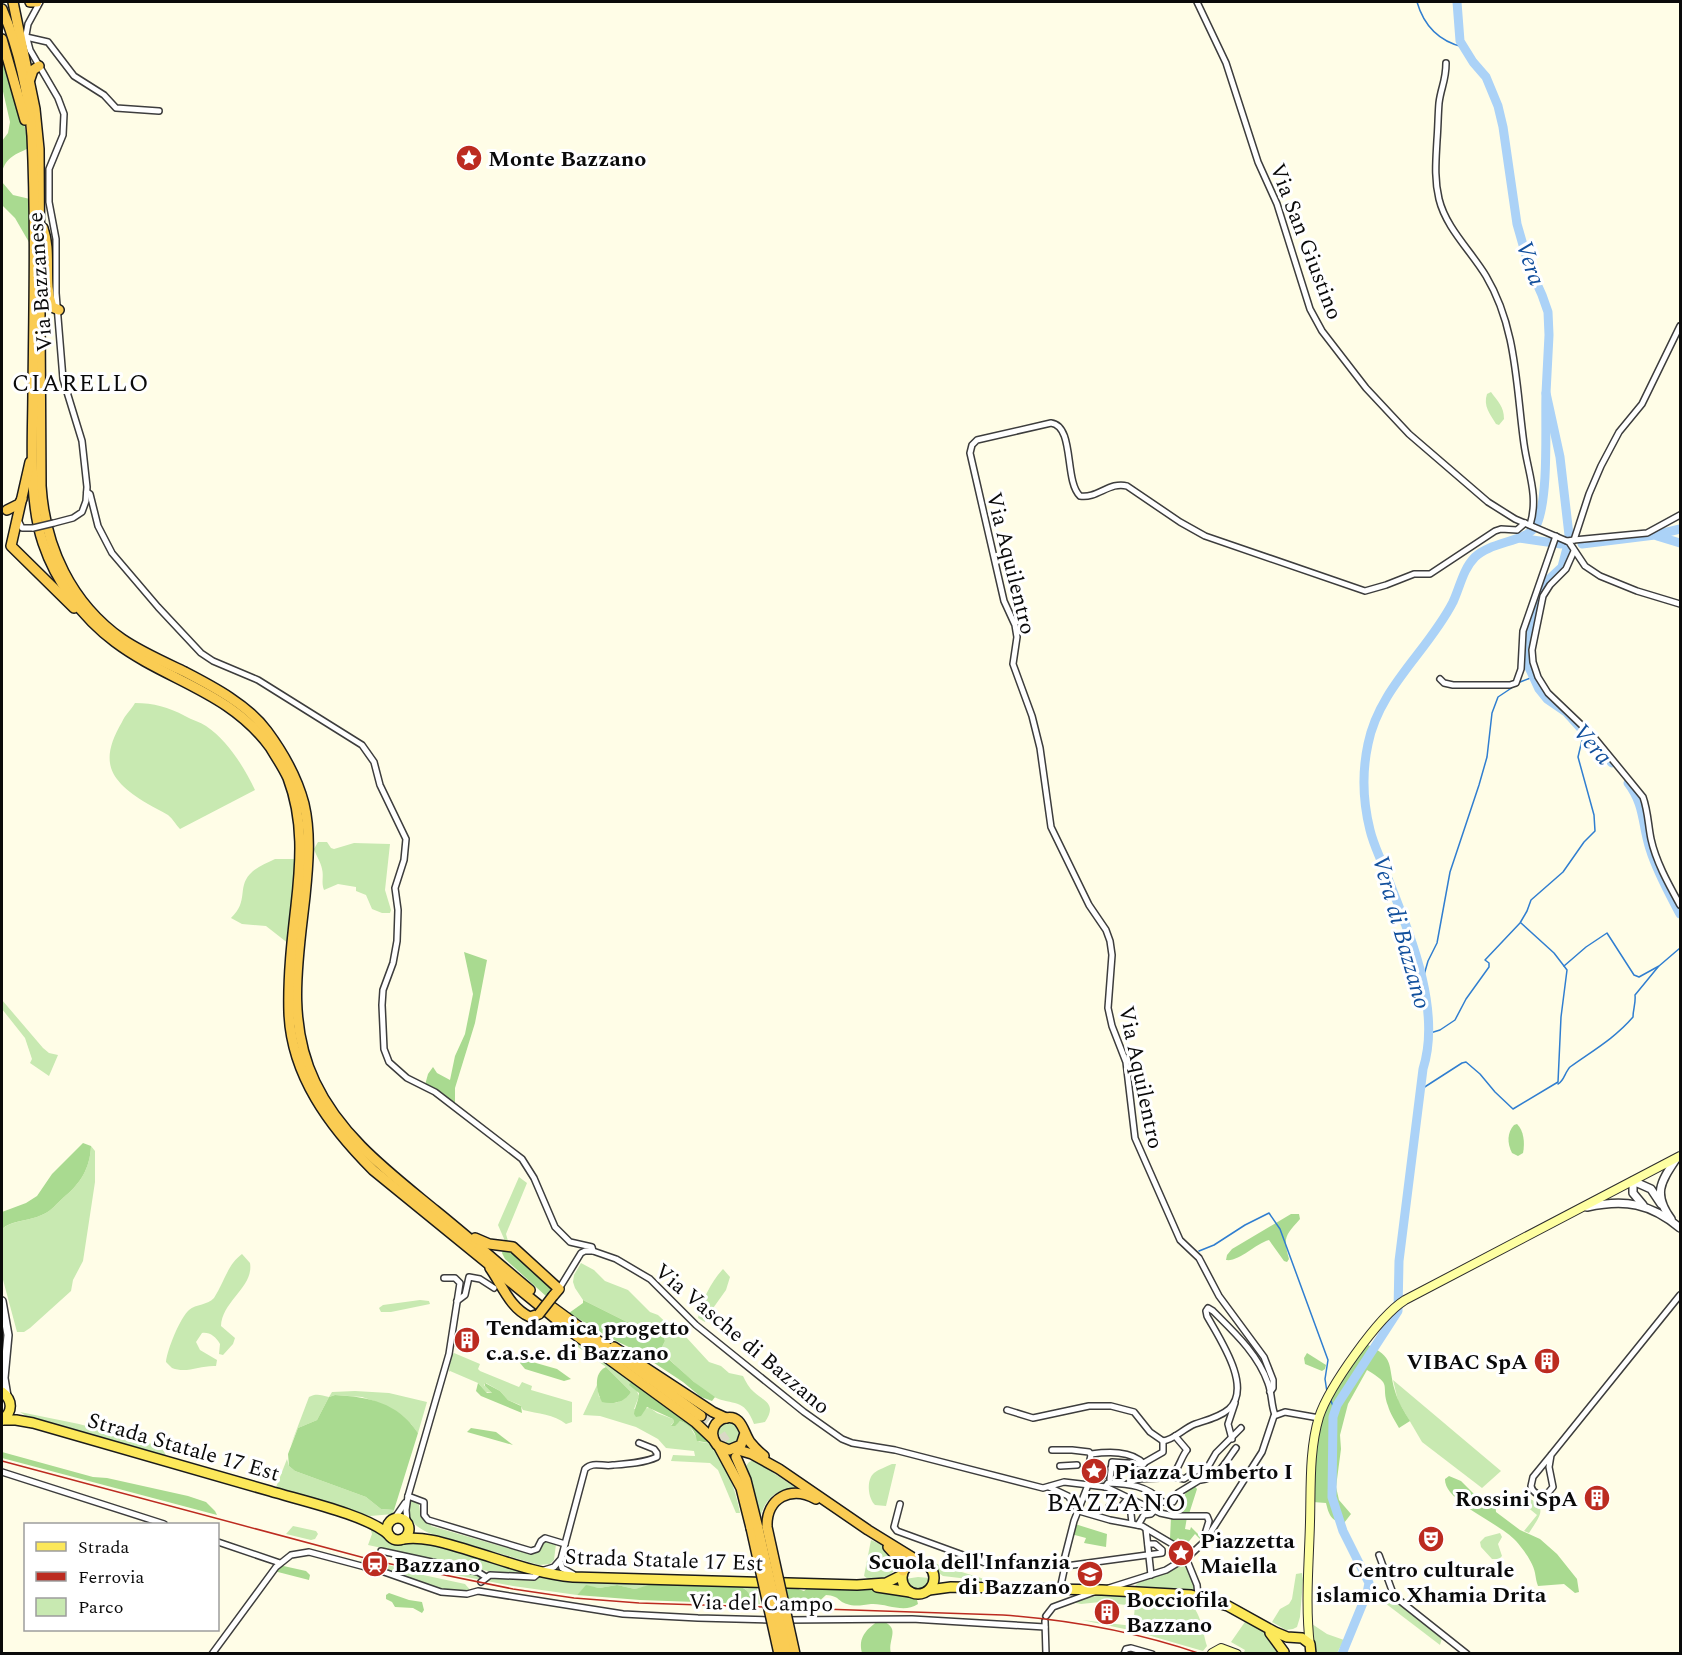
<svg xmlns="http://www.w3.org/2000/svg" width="1682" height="1655" font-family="Spectral,serif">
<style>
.green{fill:#c8e9b1}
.forest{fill:#a9da90}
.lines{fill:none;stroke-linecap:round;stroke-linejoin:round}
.stream{stroke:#307ed0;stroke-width:1.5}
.river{stroke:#abd2f7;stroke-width:9}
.trunk-tunnel{stroke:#dad9c6;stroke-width:9;stroke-dasharray:9 4.5;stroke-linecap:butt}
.minor-casing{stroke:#3d3d3d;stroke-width:8}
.tertiary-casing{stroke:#3d3d3d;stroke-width:10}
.secondary-casing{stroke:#2c2c2c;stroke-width:10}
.primary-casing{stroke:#1b1b1b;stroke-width:12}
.trunk-casing{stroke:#1b1b1b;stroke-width:12}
.minor{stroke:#fff;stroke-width:5}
.tertiary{stroke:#fff;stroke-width:7}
.secondary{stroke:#feffa2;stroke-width:8}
.primary{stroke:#fce85a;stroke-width:9}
.trunk{stroke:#facc53;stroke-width:9}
.rail{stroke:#bc2b20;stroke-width:1.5}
.minor-bridge-casing{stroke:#3d3d3d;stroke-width:8;stroke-linecap:butt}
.trunk-bridge-casing{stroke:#1b1b1b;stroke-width:12;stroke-linecap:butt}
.minor-bridge{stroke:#fff;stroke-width:5}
.trunk-bridge{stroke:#facc53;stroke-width:9}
.labels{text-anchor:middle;stroke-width:6;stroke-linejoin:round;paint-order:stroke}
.poi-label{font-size:22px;font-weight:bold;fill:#0a0a0a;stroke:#fff;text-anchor:start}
.street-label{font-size:22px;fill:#0a0a0a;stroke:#fff}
.water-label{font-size:24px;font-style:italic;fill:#12509d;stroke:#fff}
.neighbourhood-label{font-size:24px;letter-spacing:1.5px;fill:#0a0a0a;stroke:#fff}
.quarter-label{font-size:26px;letter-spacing:1.5px;fill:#0a0a0a;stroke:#fff}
</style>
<rect width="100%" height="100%" fill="#fffde7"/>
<g class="green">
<path d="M1491,392C1498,402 1504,406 1504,419L1499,425L1496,424C1490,414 1483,406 1487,394Z"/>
<path d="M135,703C154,703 168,707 185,716C192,720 200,722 206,726C228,741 244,767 255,790L180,829C176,825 173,819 168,815C162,811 154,808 148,804C110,781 98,763 122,722C125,715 131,710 135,703Z"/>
<path d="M318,842H327L331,848L334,849L354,843L390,844L385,890L391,910L390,913H382L372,909L366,895L356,891V887L338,884L324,890C321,882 324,877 322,869C321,862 316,856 314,849Z"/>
<path d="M275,859H299L289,944L266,926L242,924L231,918C249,901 237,888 250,874C256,867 267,863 275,859Z"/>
<path d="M2,1000L43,1048L49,1053L58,1055L49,1076L30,1063L32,1059L25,1038L2,1009Z"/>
<path d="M91,1146L95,1151V1182L83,1261L73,1280L71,1291L30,1328L24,1332H17L2,1276V1229C12,1221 25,1221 37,1217C51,1212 53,1207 63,1198C80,1184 90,1169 91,1146Z"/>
<path d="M519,1177L527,1183L506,1234L508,1241H505L498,1225Z"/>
<path d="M242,1254L250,1263C254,1287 222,1301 221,1326L235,1338L233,1344L223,1355L219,1354L220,1344C216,1337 210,1332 202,1333L196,1342L200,1350L217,1360L216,1366C200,1365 187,1374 172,1368L166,1362C167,1350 180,1318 189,1310C196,1304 208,1305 214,1298C224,1283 227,1265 242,1254Z"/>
<path d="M581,1263L594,1270L605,1281L628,1290L650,1312L658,1315L675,1331L686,1337L709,1362L721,1366L729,1373L743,1376C746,1382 749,1388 754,1392C765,1402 777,1404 765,1422L754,1424C744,1397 733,1406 714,1397C708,1393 700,1388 695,1383C684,1374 675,1364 664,1355L661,1349L665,1341L663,1335L648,1322L638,1326L633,1325L583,1300L575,1288L573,1282L574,1275Z"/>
<path d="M723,1269L730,1277L726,1290L706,1318L705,1322L698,1318C702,1300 711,1282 723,1269Z"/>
<path d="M420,1300L429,1301L430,1304L391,1312H381L379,1308L383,1305Z"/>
<path d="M579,1340L632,1380L639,1396L634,1409L650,1408L657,1413L673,1419L674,1422L671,1425L673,1426L680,1421L689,1425L699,1442L711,1443C726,1466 735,1486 740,1513H736L718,1470L710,1463L671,1461L673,1455L695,1456L694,1451L666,1448L658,1439L636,1427L600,1416L583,1415L597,1385L599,1397L616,1403L628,1396L631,1392L606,1367L571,1342Z"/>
<path d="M454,1353L480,1364L478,1369L480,1371L519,1387L522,1382L532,1386L531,1390L572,1402V1422L566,1424C554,1414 538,1414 523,1410L520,1405L508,1400L500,1391L486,1383L484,1385L492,1393L486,1392L478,1383L450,1371L449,1372L451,1355Z"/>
<path d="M1393,1380L1501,1471L1482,1488L1422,1442L1398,1401Z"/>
<path d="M355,1391L389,1393L427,1402L418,1433L411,1424L392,1409L374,1401L362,1397L335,1395L329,1397L317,1420L298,1428L290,1447L309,1397C316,1393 321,1395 329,1397L332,1392Z"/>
<path d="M20,1412L79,1424L156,1445L163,1450L168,1459L29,1418Z"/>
<circle cx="729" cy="1433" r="12"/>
<path d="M287,1459L289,1466L295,1471L366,1497L381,1509L394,1510L393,1514L370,1516L275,1490Z"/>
<path d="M754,1460L796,1488C776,1489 766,1498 760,1517L746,1466L749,1462Z"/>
<path d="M892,1464H896L886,1506L875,1505C868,1498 866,1480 874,1473C879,1469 886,1467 892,1464Z"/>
<path d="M1526,1497C1550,1507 1539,1517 1529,1533L1524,1531L1537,1515L1519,1500Z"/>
<path d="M410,1500L418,1502C422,1512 417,1519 431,1523V1526L525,1553L535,1552L546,1541L556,1544L554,1560L550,1564L539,1565L429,1533C413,1526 405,1517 410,1500Z"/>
<path d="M293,1526L316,1531L318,1534L315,1539L311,1540L286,1534Z"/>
<path d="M370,1527L394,1543L418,1539L535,1572L527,1574L488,1571L368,1545L372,1534Z"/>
<path d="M1500,1533L1502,1537L1498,1544L1502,1556L1499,1559H1492L1481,1547L1480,1542L1485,1537Z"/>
<path d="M871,1540L887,1547L897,1561C895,1578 882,1579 868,1579L864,1576Z"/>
<path d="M893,1540L939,1565L994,1582L943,1576L936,1571L932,1563L914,1556Z"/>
<path d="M362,1559L414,1571V1573L465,1584L471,1591C433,1594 397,1572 360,1563Z"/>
<path d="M1186,1562L1196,1591L1140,1588L1135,1586L1138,1583L1165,1573Z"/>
<path d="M437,1565L490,1576H516L543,1574L756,1584L760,1604H751L752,1599L745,1589L720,1583L704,1586L662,1583L635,1589L617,1585L599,1588L586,1586L577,1595L513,1586L425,1569L427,1567L433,1568Z"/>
<path d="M1302,1573L1303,1580L1300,1617L1297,1627L1293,1629L1286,1630L1272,1622L1280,1609L1289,1604L1292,1599L1296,1574Z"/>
<path d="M918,1577L930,1578V1580L923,1590C914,1592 907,1588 905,1579Z"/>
<path d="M1104,1594L1184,1600C1201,1607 1202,1630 1207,1646L1203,1651L1134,1631L1082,1620L1133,1626L1135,1606L1100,1602L1081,1604L1071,1602Z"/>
<path d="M1392,1599L1442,1638L1440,1645L1385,1603Z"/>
<path d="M1247,1619L1270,1636L1279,1647L1278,1653H1247L1244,1652L1245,1650L1231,1642Z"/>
<path d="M1309,1622L1327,1634L1344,1640L1337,1653H1316L1310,1635Z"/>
</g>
<g class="forest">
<path d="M2,51L22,113L29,148C16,154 6,157 2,172V141L8,133L10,122L2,87Z"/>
<path d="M2,182L13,195L30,199V244L15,218L2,205Z"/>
<path d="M464,952L487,960L475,1023L455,1088V1105L425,1085L428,1074L433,1067L437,1073L450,1080L455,1056L465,1034L473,994Z"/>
<path d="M1517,1124C1524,1131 1525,1143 1523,1153L1518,1156L1512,1153C1507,1143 1507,1133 1514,1125Z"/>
<path d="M83,1143L91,1146C90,1169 80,1184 63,1198C53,1207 51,1212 37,1217C25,1221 11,1221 2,1229V1212L26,1203L37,1196L52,1174Z"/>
<path d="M1291,1214H1299L1300,1219C1285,1236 1283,1237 1289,1259L1287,1262L1284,1261L1269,1240C1255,1244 1239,1262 1226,1260L1227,1255L1232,1249Z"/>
<path d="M504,1248L511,1249L545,1280L552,1291L547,1297L505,1259L502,1253Z"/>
<path d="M583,1300L633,1325L638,1326L648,1322L663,1335L665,1341L661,1349L664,1355L694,1382L715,1397L712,1401L701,1397L683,1382L633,1349L610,1338L569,1313L583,1303Z"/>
<path d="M1366,1344C1396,1358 1387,1364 1395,1391C1398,1402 1404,1411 1410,1421L1399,1428C1395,1421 1390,1413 1388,1406C1380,1384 1394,1386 1367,1370L1348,1404L1340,1435L1341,1449L1336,1487L1339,1500L1351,1514L1344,1523C1331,1521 1329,1515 1326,1503L1313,1502C1314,1474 1313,1446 1320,1419C1326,1398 1353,1363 1366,1344Z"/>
<path d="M1307,1353L1326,1365L1325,1369L1322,1371L1305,1364L1304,1358Z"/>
<path d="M522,1359L557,1369L571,1379L564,1381L525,1369L520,1363Z"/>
<path d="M606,1367L631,1392C625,1402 613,1405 602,1402C596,1391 593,1373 606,1367Z"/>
<path d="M633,1379L687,1418L711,1443L697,1441C695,1430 690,1425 680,1421L675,1426H671L674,1422L673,1419L647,1407L641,1416L636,1417L634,1414C635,1407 639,1399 639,1393L629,1385Z"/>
<path d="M478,1383L487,1393H492L485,1386V1383L500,1391L508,1400L521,1406L522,1413L481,1396L476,1391Z"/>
<path d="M335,1395C369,1397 397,1402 418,1433L394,1510L381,1509L366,1497L295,1471L289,1466L288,1454L298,1428L317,1420L329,1397Z"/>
<path d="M471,1428L496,1432L513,1445L467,1432Z"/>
<path d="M2,1452L93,1477L107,1478L188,1496L206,1502L215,1511L217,1515L2,1458Z"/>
<path d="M1449,1476L1461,1481L1477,1497H1493L1495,1500L1496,1512L1520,1530L1540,1539L1557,1554L1577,1579L1579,1592L1575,1593L1564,1584L1538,1586C1536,1581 1536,1578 1535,1573C1533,1562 1523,1549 1516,1541C1500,1523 1444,1502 1445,1479Z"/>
<path d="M1194,1485L1197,1489L1189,1514L1168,1513L1169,1504H1174L1173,1509L1179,1510L1187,1489Z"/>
<path d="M1171,1517H1187L1185,1529L1190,1530L1191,1527L1202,1538L1201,1540L1195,1534L1186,1545L1178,1538L1174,1542L1170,1539Z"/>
<path d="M1075,1524L1107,1534L1106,1547L1084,1543L1086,1538L1071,1534Z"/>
<path d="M279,1565L306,1571L310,1575L309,1580L274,1571Z"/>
<path d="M656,1583C670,1584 685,1586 700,1586C715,1586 752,1577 751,1604L640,1600L577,1595L586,1585L599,1588L617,1585L635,1589Z"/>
<path d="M784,1584L804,1591L811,1585L865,1586L906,1596L917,1600L918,1604C903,1614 887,1603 871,1604C863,1605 855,1607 847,1604C837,1601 840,1596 826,1595L814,1606H786Z"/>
<path d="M389,1593L409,1600L422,1602L424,1610L422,1613L413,1608L395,1607L392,1602L386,1599V1595Z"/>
<path d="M879,1620C903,1627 887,1639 891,1653H862C858,1637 866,1630 879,1620Z"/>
</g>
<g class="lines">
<g class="stream">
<path d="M1417,2C1424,26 1438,41 1463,47"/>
<path d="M1520,682L1533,677"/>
<path d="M1521,923L1554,953L1564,966L1586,947L1607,933L1634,975L1639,977L1659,966L1680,948"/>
<path d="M1422,982L1428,961L1437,943L1450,872L1479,785L1487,757L1492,713L1498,697L1516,685"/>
<path d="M1427,1034L1440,1030L1455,1020L1466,999L1489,967V963L1485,960L1520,923L1527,911L1531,900L1563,872L1584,842L1595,831L1594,815L1578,757L1584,732"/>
<path d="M1558,1084C1564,1081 1565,1072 1570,1067C1592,1051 1614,1039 1633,1017C1633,1009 1636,1003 1635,995L1658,967"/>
<path d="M1420,1090L1462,1063L1466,1062L1480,1074L1495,1092L1513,1109L1558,1082L1561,1017L1567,970L1564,966"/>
<path d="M1199,1251L1214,1245L1245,1225L1269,1213L1280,1229L1328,1360L1325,1379L1327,1392"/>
<path d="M1331,1401L1335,1411"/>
</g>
<g class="river">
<path d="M1457,2L1460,41L1473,62L1486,77L1498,106L1503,127L1517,224L1529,266L1542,295L1548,312L1549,335L1546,393L1560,457L1569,535"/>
<path d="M1657,536L1680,543"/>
<path d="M1519,538L1561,544"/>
<path d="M1582,544L1655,535L1680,529"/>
<path d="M1567,548L1562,567L1547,581L1541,592L1528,637L1527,663L1539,689L1547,699L1566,712L1612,763"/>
<path d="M1628,783C1645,805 1642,825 1650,849C1657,872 1669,893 1680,914"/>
<path d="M1342,1654L1367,1593L1369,1583L1343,1531L1332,1497L1333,1417L1337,1405L1398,1311L1399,1261L1423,1069C1443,1006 1406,926 1384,868C1379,855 1373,843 1370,830C1363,802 1362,772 1368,744C1379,688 1428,651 1453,602C1460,587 1463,569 1475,557C1491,541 1529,542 1537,524C1549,495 1545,427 1546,393"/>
</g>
<path class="trunk-tunnel" d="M701,1416L719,1431L735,1454"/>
<defs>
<g id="minor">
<path d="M40,2L28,24L26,35L30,50L58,98L64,114L63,135L49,169V202L56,239V293L63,379L82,441L87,487L86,501L82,512L73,518L54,523"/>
<path d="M1197,2L1226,63L1258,162L1277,204L1310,309L1322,331L1366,388L1409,434L1488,502L1515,519L1569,542L1585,566L1600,576L1637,591L1680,604"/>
<path d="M26,37L48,42L74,76L104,95L116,108L159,111"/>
<path d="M1446,63C1446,81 1441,87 1439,103C1438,115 1438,128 1437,140C1436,160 1434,178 1439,199C1446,228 1471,251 1486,276C1517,328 1516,387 1524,444C1528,473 1539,496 1530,525"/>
<path d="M87,492L90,494L98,526L112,553L158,607L201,653L213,661L258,680L362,745L374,762L380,785L406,839L404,860L395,888L398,910L397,941L393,963L383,990L382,1005L384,1049L389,1062L407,1078L435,1092L522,1159L534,1178L555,1227L570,1242L592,1247L593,1251L616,1259L650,1279L696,1325L804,1412L842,1439L852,1443L895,1450L1043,1488L1064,1482L1106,1487L1160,1513L1174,1516H1207L1209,1521L1205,1534L1206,1539"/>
<path d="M18,520L22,528H33"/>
<path d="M1574,540L1647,533L1680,515"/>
<path d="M1567,541L1574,540L1589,494L1601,466L1619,432L1642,404L1680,326"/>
<path d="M1574,551L1566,569L1550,585L1543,596L1532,650L1533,662L1538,677L1548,693L1593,736L1643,797C1648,811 1648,824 1651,839C1656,862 1669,885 1680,905"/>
<path d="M1440,679L1444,683L1453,685H1510L1516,683L1521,669L1523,631L1556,536"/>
<path d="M559,1289L581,1253L585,1251H593"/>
<path d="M457,1301L465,1295L469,1277L480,1279L494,1288"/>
<path d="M1270,1392L1273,1388V1380L1264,1357L1219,1296L1199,1258L1180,1240L1135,1138L1126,1062L1112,1026L1108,1008L1112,955L1110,941L1106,930L1089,905L1051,827L1040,748L1032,716L1013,664L1017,637L1015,625L1004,601L970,453L972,445L977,440L1051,423C1075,426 1064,481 1080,496C1097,499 1110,481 1127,486L1180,522L1205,536L1365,591L1386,585L1414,574H1430L1495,531L1501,529L1517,530L1525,523"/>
<path d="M1007,1410L1033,1418L1089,1406H1111L1134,1412L1150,1432L1163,1441"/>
<path d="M1232,1439L1228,1424L1235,1403"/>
<path d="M1163,1441C1174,1440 1184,1428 1195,1424C1207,1420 1220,1417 1229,1409C1253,1387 1219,1338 1207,1316L1206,1311L1208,1308L1213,1311C1234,1332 1258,1354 1268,1383C1272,1393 1271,1405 1275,1415"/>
<path d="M1052,1450H1072L1089,1452L1091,1455L1089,1464"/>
<path d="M1091,1454C1107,1452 1131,1450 1144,1464"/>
<path d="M1551,1455L1549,1467L1553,1487L1547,1494C1540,1496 1533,1494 1531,1486L1533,1477L1551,1455L1680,1295"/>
<path d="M1089,1464L1103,1476L1101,1478H1090"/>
<path d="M1060,1466L1077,1465"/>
<path d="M1111,1468L1130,1469"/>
<path d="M2,1472L164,1524"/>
<path d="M1170,1476L1184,1479L1199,1469L1205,1471"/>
<path d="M1110,1479L1112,1462L1142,1464L1163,1452V1441"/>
<path d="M1201,1480C1218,1479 1226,1461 1236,1448"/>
<path d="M1129,1483C1142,1474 1161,1482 1172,1475C1179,1469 1181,1457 1187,1450L1175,1436"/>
<path d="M1049,1487L1068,1496L1079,1511L1110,1520L1142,1526L1179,1548"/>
<path d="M1105,1487L1108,1483C1128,1484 1148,1485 1162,1502"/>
<path d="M408,1496L424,1502V1515L428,1520L531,1551L537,1549L541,1541L545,1538L565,1544"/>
<path d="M1162,1502H1173L1178,1493L1201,1479L1216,1453L1241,1428"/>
<path d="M900,1504L894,1527L897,1531L996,1567L1057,1563L1066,1566L1162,1553V1550L1155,1544H1148"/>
<path d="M1109,1507L1120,1508L1128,1498"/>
<path d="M1131,1514L1132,1523"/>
<path d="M394,1519L405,1503"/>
<path d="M407,1522L406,1510L408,1496L449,1354L460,1283L455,1278H444"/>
<path d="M1138,1525L1144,1515L1151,1514L1154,1511"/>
<path d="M1146,1529L1151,1575"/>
<path d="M218,1542L280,1563"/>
<path d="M381,1551L478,1572L486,1577"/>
<path d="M1379,1555L1394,1596L1467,1654"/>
<path d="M1189,1556L1205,1541L1262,1452L1274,1416L1285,1412L1319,1418"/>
<path d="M1186,1558L1197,1585L1198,1596"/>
<path d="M560,1561L562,1568L573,1574"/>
<path d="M1063,1564L1074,1521L1088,1485"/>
<path d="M481,1582L490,1575L534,1577L541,1571L554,1567L561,1559L585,1469C593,1461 603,1467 613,1465C627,1464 644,1463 657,1457V1453L654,1449L639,1443"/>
<path d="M1109,1588L1166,1570L1189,1556L1179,1548L1172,1552"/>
<path d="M1060,1589L1065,1566"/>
<path d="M1046,1616L1053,1607L1094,1592"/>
<path d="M786,1620L912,1619L1045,1627"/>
<path d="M1045,1621L1046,1654"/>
<path d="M212,1654L276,1567L291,1555L309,1552L384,1572L441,1592L467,1594L478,1591L623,1614L698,1618L771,1620"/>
<path d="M1124,1654L1126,1649L1131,1648L1152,1654"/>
</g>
<g id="tertiary">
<path d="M1643,1205L1633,1193V1181L1651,1189L1661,1204"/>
<path d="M1587,1207C1625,1199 1650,1203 1680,1228"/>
<path d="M1671,1219C1653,1194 1660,1183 1676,1159"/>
<path d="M2,1301L8,1335L4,1378L7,1396"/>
</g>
<g id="secondary">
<path d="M1310,1646C1305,1605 1309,1563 1310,1522C1311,1488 1309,1450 1319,1417C1329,1387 1378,1317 1405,1300L1680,1156"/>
<path d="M1212,1653L1221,1648L1237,1654"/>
</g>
<g id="primary">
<path d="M2,1392C13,1400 13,1412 2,1420"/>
<path d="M2,1420H16L33,1423C112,1446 191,1469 270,1491C299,1500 368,1515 389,1535"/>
<circle cx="398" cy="1529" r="11"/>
<path d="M403,1539C426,1536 447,1544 468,1550C502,1560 537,1574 573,1577L857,1585L886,1583L902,1575"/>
<circle cx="918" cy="1578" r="16"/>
<path d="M877,1587L910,1592"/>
<path d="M929,1590L951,1587L1102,1590L1191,1595L1228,1606L1275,1632L1287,1637L1302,1638L1310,1644L1311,1654"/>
<path d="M1270,1633L1284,1652"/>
</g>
<g id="trunk">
<path d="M13,2L35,109L39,149L41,486C45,547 71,603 122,639C141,652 164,662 185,672C214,687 248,705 267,731C284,754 297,777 304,804C311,834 308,866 305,896C298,959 286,1022 315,1082C341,1137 390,1173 436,1211C468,1237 499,1264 530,1290"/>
<path d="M30,2H37"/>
<path d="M2,9C18,46 29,95 32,136C36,220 34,305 33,390C33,437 28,499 43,543C56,582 82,617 115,642C167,681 229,691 270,747C276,757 283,767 288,778C304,820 301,862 296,906C292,941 288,976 289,1012C291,1075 330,1127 373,1170L573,1333L695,1422L714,1440"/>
<path d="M2,39L25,120"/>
<path d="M30,79L33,70L39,66"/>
<path d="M43,228C52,253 43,281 52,307L59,310"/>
<path d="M30,462L11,546L74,608"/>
<path d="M7,510L19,504L22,499"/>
<path d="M475,1238L489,1244L513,1247L559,1289L553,1296"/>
<path d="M490,1268C502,1285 510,1308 530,1317L539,1314"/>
<path d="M548,1304L701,1416"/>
<path d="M614,1347L713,1412L726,1418"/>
<path d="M745,1433L741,1445L729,1450L717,1445C713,1440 711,1434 714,1427C716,1423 720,1419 725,1418C742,1414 743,1432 750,1442C754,1447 759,1452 764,1456"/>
<path d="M719,1447L741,1488L751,1528"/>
<path d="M735,1449L752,1454L779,1469L868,1530L920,1562"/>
<path d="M736,1457L746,1480L758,1528"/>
<path d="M767,1527C766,1498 791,1485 816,1499"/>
<path d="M888,1547L899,1559L903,1571"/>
</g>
</defs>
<use href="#minor" class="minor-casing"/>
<use href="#tertiary" class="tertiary-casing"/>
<use href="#secondary" class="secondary-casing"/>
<use href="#primary" class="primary-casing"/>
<use href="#trunk" class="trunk-casing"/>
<use href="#minor" class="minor"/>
<use href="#tertiary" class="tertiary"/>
<use href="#secondary" class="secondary"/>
<use href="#primary" class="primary"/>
<use href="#trunk" class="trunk"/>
<path class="rail" d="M2,1461L376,1561L513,1589L574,1598L639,1603L1003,1615C1071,1620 1137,1632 1201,1654"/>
<defs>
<path id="minor-bridge" d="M33,528L54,523"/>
<g id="trunk-bridge">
<path d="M539,1314L553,1296"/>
<path d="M767,1527L795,1654"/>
<path d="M751,1528L779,1654"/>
<path d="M758,1528L787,1654"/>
</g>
</defs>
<use href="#minor-bridge" class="minor-bridge-casing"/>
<use href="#trunk-bridge" class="trunk-bridge-casing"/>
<use href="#minor-bridge" class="minor-bridge"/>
<use href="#trunk-bridge" class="trunk-bridge"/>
</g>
<defs>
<symbol id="sight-disc" viewBox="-11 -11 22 22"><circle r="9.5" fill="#bc2b20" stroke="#fff"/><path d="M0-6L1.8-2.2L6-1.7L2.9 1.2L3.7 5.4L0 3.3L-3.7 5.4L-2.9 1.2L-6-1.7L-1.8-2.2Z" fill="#fff"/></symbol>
<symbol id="building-disc" viewBox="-11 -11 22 22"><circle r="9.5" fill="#bc2b20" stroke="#fff"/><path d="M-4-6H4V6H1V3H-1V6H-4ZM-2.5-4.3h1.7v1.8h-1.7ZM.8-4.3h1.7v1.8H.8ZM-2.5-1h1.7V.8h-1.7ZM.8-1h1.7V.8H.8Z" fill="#fff"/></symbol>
<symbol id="theatre-disc" viewBox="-11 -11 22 22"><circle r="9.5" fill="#bc2b20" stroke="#fff"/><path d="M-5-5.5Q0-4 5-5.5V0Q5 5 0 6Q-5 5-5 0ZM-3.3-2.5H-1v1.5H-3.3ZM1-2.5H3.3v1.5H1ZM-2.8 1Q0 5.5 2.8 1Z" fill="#fff"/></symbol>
<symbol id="station-disc" viewBox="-11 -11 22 22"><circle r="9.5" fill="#bc2b20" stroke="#fff"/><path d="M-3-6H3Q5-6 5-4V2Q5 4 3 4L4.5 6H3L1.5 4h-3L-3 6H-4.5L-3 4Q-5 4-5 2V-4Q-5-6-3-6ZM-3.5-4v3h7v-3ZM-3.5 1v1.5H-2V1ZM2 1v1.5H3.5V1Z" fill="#fff"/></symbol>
<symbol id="school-disc" viewBox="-11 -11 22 22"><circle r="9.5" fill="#bc2b20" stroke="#fff"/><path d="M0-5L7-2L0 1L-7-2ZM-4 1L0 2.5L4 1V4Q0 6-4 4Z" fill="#fff"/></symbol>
</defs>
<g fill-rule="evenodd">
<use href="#sight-disc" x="454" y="143" width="30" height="30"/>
<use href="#building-disc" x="452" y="1325" width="30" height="30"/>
<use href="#building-disc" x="1532" y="1346" width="30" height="30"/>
<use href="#sight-disc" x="1079" y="1456" width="30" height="30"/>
<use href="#building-disc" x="1582" y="1483" width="30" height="30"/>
<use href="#theatre-disc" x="1416" y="1524" width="30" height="30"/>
<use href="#sight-disc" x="1166" y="1538" width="30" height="30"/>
<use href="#station-disc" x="360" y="1549" width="30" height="30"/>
<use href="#school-disc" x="1075" y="1559" width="30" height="30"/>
<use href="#building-disc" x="1092" y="1597" width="30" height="30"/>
</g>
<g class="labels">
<g class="poi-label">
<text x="488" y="166">Monte Bazzano</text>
<text x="486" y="1335">Tendamica progetto<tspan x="486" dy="25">c.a.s.e. di Bazzano</tspan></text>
<text x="1528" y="1369" text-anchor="end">VIBAC SpA</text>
<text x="1114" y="1479">Piazza Umberto I</text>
<text x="1578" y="1506" text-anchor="end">Rossini SpA</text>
<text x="1200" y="1548">Piazzetta<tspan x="1200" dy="25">Maiella</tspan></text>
<text x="1070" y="1569" text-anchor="end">Scuola dell'Infanzia<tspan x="1070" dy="25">di Bazzano</tspan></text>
<text x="394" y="1572">Bazzano</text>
<text x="1431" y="1577" text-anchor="middle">Centro culturale<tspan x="1431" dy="25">islamico Xhamia Drita</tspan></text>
<text x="1126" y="1607">Bocciofila<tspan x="1126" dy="25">Bazzano</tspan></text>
</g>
<g class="street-label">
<text transform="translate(1307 241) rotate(69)" y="8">Via San Giustino</text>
<text transform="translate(39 282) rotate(-94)" y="8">Via Bazzanese</text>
<text transform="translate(1012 563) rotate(76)" y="8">Via Aquilentro</text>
<text transform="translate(1142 1077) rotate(78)" y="8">Via Aquilentro</text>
<text transform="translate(743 1338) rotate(40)" y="8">Via Vasche di Bazzano</text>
<text transform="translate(184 1446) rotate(16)" y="8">Strada Statale 17 Est</text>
<text transform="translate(664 1559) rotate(2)" y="8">Strada Statale 17 Est</text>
<text transform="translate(761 1602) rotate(1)" y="8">Via del Campo</text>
</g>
<g class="water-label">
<text transform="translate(1531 263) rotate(71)" y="8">Vera</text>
<text transform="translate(1593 744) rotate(49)" y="8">Vera</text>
<text transform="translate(1402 932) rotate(74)" y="8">Vera di Bazzano</text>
</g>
<g class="neighbourhood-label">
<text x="81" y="391">CIARELLO</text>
</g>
<g class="quarter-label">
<text x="1117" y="1511">BAZZANO</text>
</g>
</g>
<rect width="1682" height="1655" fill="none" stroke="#0a0a0a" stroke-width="6"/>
<rect x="24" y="1523" width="195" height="108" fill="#ffffff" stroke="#9d9d9d" stroke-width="1.5"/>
<rect x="36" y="1542" width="30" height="9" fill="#fce85a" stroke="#9d9d9d" stroke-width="1.5"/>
<text x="78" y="1553" font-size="18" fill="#0a0a0a">Strada</text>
<rect x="36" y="1572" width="30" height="9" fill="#bc2b20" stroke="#9d9d9d" stroke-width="1.5"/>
<text x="78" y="1583" font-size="18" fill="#0a0a0a">Ferrovia</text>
<rect x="36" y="1598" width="30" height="18" fill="#c8e9b1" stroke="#9d9d9d" stroke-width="1.5"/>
<text x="78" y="1613" font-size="18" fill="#0a0a0a">Parco</text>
</svg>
